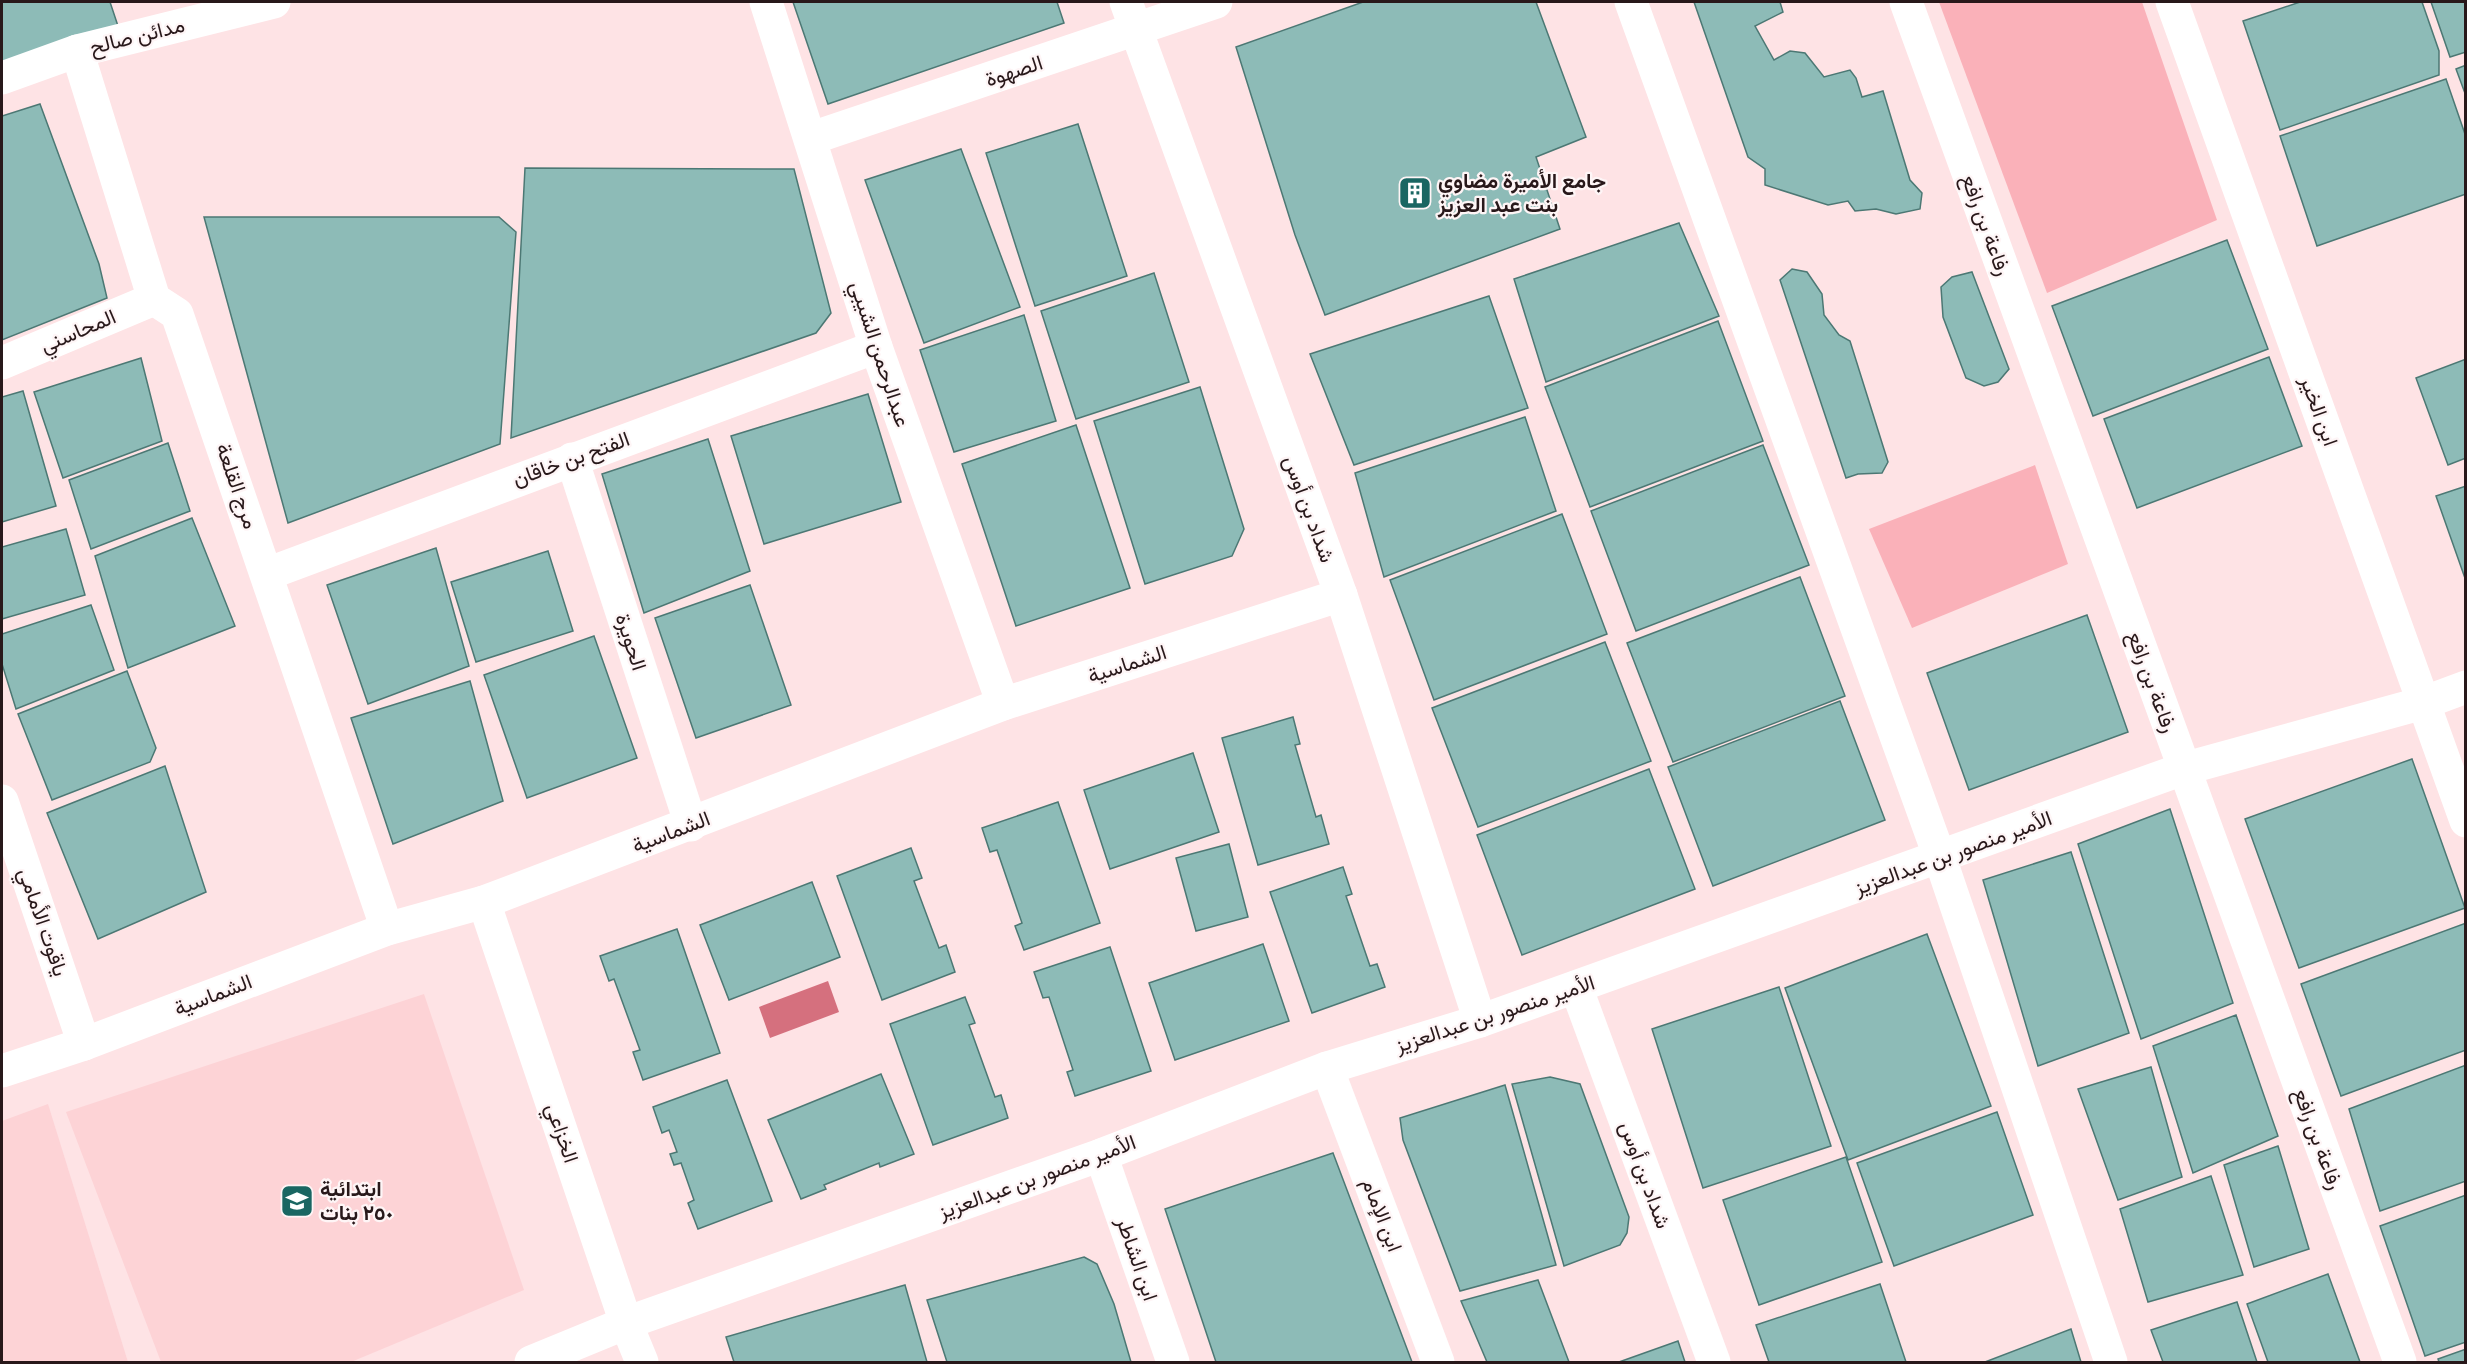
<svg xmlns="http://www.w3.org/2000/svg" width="2467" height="1364" font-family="'Titillium Web',Vazirmatn,sans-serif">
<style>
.built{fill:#fdd3d6}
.green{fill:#fab1b9}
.water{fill:#d5707e}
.building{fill:#8dbbb7;stroke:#4c7874;stroke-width:1.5}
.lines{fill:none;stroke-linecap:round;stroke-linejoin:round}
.minor{stroke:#fff;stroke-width:33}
.labels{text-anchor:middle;stroke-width:4.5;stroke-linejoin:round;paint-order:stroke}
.street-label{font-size:21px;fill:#28181a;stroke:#fef5f6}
.poi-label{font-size:21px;font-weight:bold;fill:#28181a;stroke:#fef5f6;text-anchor:start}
</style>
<rect width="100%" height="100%" fill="#fee3e5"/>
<g class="built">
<path d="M424,994L524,1290L351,1362H161L66,1112Z"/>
<path d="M48,1104L128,1362H2V1121Z"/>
</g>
<g class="green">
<path d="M1939,2H2142L2217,220L2047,293Z"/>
<path d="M2035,465L2068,564L1912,628L1869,529Z"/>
</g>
<path class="water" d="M828,981L839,1012L770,1038L759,1007Z"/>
<g class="building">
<path d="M2,2H110L119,29L2,65Z"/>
<path d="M793,2H1057L1064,23L828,104Z"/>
<path d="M1363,2H1536L1586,137L1536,157L1560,229L1325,315L1295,235L1236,47Z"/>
<path d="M1694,2H1780L1783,12L1755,26L1774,60L1790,51L1805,53L1824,77L1850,70L1856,78L1862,97L1883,91L1910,180L1922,193L1920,209L1896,214L1876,209L1855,211L1848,201L1828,205L1765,185V169L1748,157Z"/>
<path d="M2300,2H2422L2439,51V75L2280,130L2243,21Z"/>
<path d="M2431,2H2466V52L2450,57Z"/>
<path d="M2466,65V96L2456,69Z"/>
<path d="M2446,79L2466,137V194L2317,246L2280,136Z"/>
<path d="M40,104L99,264L107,298L2,340V116Z"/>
<path d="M1078,124L1127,276L1035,306L986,153Z"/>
<path d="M961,149L1020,307L924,343L865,180Z"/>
<path d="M525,168L794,169L831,313L816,333L511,438Z"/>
<path d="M204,217H499L516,232L500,444L288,523Z"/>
<path d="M1679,223L1719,316L1546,382L1514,279Z"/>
<path d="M2227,240L2268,349L2093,416L2052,306Z"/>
<path d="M1792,269L1807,272L1822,294L1824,315L1839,335L1850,341L1888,462L1882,473L1858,474L1846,478L1780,280Z"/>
<path d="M1972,272L2009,369L1998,382L1984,386L1966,378L1943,317L1941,287L1952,277Z"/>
<path d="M1154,273L1189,382L1076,419L1041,311Z"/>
<path d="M1489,296L1528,408L1354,465L1310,354Z"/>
<path d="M1024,315L1056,421L954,452L920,350Z"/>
<path d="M1718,321L1763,441L1590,507L1545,387Z"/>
<path d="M2269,357L2302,446L2137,508L2104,419Z"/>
<path d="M141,358L162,441L63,478L34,392Z"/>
<path d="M2466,359V458L2448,465L2416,378Z"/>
<path d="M1200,387L1244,529L1232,556L1145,584L1094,421Z"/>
<path d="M23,391L56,506L2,522V397Z"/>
<path d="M868,394L901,502L764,544L731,436Z"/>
<path d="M1525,417L1556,511L1384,577L1355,473Z"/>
<path d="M1076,425L1130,588L1016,626L962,464Z"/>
<path d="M708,439L750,571L644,613L602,474Z"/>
<path d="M168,443L190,511L91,549L69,480Z"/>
<path d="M1763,445L1809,565L1636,631L1591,511Z"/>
<path d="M2466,486V581L2436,496Z"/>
<path d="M1562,514L1607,634L1434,700L1390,580Z"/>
<path d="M192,518L235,626L128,668L95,556Z"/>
<path d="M66,529L85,595L2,619V547Z"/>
<path d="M436,548L469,666L368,704L327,585Z"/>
<path d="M548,551L573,631L476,662L451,582Z"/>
<path d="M1800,577L1845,696L1673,762L1627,643Z"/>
<path d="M750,585L791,705L696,738L655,618Z"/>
<path d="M91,605L114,670L16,709L2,664V634Z"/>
<path d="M2087,615L2128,732L1969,790L1927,673Z"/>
<path d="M594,636L637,758L527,798L484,675Z"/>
<path d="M1605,642L1651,761L1478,827L1432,708Z"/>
<path d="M127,671L156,748L150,762L52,800L18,714Z"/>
<path d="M470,681L503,801L393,844L351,718Z"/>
<path d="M1840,701L1885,820L1713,886L1668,767Z"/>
<path d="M1293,717L1300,744L1295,745L1316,817L1321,815L1329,844L1258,865L1222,738Z"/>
<path d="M1193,753L1219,832L1110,869L1084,790Z"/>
<path d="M2412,759L2465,908L2299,968L2245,819Z"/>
<path d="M165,766L206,892L98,939L47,813Z"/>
<path d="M1649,769L1695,889L1522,955L1477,835Z"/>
<path d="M1058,802L1100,923L1024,950L1015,926L1022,923L997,850L990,852L982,828Z"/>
<path d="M2170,809L2233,1003L2141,1039L2078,844Z"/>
<path d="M1229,844L1248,917L1196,931L1176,858Z"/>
<path d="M911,848L922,878L914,881L939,948L946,945L955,972L882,1000L837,876Z"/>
<path d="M2071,852L2129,1033L2038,1066L1983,880Z"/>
<path d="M1343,867L1352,894L1346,896L1370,966L1377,964L1385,987L1312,1013L1270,892Z"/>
<path d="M812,882L840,957L729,1000L700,925Z"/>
<path d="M2466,923V1050L2341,1096L2301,984Z"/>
<path d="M677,929L720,1053L643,1080L633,1052L640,1050L614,979L609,981L600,956Z"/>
<path d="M1927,934L1991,1106L1848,1160L1785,988Z"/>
<path d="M1263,944L1289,1021L1175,1060L1149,983Z"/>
<path d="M1110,947L1151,1071L1075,1096L1067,1072L1073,1070L1049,997L1043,998L1034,972Z"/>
<path d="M1779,987L1831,1146L1703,1188L1652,1029Z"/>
<path d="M965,997L975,1023L969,1025L995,1097L1001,1095L1008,1118L933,1145L890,1024Z"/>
<path d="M2236,1015L2278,1136L2193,1173L2153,1046Z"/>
<path d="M2466,1065V1181L2380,1211L2349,1109Z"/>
<path d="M2151,1067L2182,1177L2118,1200L2078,1089Z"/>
<path d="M881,1074L914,1154L880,1167L879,1163L824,1185L826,1189L801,1199L768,1120Z"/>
<path d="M1550,1077L1580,1084L1629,1217L1627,1233L1620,1245L1564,1266L1512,1084Z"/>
<path d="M727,1080L772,1201L698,1229L688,1203L694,1200L681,1163L674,1165L670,1154L677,1152L669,1130L662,1133L653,1107Z"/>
<path d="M1505,1085L1556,1265L1460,1291L1403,1140L1400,1118Z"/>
<path d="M1997,1112L2033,1215L1894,1266L1857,1163Z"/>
<path d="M2278,1146L2309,1249L2254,1267L2224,1165Z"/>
<path d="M1333,1153L1412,1362H1216L1165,1209Z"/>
<path d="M1846,1157L1882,1262L1759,1305L1723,1200Z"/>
<path d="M2211,1176L2243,1275L2148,1302L2120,1209Z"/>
<path d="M2466,1195V1342L2425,1356L2380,1226Z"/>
<path d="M1084,1257L1097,1264L1114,1304L1131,1362H947L927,1300Z"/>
<path d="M2328,1274L2360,1362H2268L2247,1304Z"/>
<path d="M1538,1280L1569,1362H1487L1461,1301Z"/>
<path d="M1880,1284L1906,1362H1769L1756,1325Z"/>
<path d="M905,1285L927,1362H734L726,1337Z"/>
<path d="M2237,1302L2257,1362H2163L2151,1330Z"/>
<path d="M2071,1329L2081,1362H1985Z"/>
<path d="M1678,1341L1685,1362H1619Z"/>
<path d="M2466,1349V1362H2439L2438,1359Z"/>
</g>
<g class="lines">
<g class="minor">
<path d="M766,2L876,347L1003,704"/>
<path d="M1126,2L1341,595L1480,1021"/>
<path d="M1631,2L1940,858L2111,1362"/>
<path d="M1906,2L2400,1362"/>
<path d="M2172,2L2466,821"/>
<path d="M77,51L154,299L177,314L387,929"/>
<path d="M2,78L77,51L274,2"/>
<path d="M812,138L1216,2"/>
<path d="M2,363L154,299"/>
<path d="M572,459L691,825"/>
<path d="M267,574L876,347"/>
<path d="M2,801L84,1044"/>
<path d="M484,902L626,1323L642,1362"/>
<path d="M1576,987L1714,1362"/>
<path d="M1327,1068L1438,1362"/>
<path d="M2,1071L84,1044L387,929L484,902L1003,704L1341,595"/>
<path d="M1101,1155L1173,1362"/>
<path d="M531,1362L626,1323L1101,1155L1327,1068L1480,1021L2183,769L2423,703L2466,687"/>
</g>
</g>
<defs>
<symbol id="building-square" viewBox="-11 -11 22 22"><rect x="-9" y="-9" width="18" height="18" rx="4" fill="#1a6662" stroke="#fef5f6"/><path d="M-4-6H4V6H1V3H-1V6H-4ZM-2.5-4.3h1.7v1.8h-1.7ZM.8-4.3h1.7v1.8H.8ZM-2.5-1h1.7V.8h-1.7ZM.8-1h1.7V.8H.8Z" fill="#fff"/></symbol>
<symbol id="school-square" viewBox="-11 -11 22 22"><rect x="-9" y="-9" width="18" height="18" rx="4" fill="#1a6662" stroke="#fef5f6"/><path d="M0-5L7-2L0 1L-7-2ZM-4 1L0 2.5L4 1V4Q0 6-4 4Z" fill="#fff"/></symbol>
</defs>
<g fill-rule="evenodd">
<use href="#building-square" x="1396" y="174" width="38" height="38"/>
<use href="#school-square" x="278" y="1182" width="38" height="38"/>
</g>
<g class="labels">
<g class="street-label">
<text transform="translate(137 36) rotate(-14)" y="7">مدائن صالح</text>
<text transform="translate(1014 71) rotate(-18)" y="7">الصهوة</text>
<text transform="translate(1986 225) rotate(70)" y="7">رفاعة بن رافع</text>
<text transform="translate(78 331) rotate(-23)" y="7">المحاسني</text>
<text transform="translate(880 354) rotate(72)" y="7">عبدالرحمن الشيبي</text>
<text transform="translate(2319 411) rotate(70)" y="7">ابن الخير</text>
<text transform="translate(571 459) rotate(-20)" y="7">الفتح بن خاقان</text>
<text transform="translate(237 486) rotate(71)" y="7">مرج القلعة</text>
<text transform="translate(1309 509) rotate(70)" y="7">شداد بن أوس</text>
<text transform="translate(631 642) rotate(72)" y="7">الحويرة</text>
<text transform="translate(1127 664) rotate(-18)" y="7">الشماسية</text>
<text transform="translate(2152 682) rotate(70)" y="7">رفاعة بن رافع</text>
<text transform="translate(671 832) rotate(-21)" y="7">الشماسية</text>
<text transform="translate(1953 853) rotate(-20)" y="7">الأمير منصور بن عبدالعزيز</text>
<text transform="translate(43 922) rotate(71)" y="7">ياقوت الأمامي</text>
<text transform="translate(213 995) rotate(-21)" y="7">الشماسية</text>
<text transform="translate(1495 1014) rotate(-18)" y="7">الأمير منصور بن عبدالعزيز</text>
<text transform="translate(562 1133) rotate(71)" y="7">الخزاعي</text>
<text transform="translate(2318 1139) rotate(70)" y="7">رفاعة بن رافع</text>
<text transform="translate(1645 1175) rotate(70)" y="7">شداد بن أوس</text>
<text transform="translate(1037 1177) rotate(-20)" y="7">الأمير منصور بن عبدالعزيز</text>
<text transform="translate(1382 1215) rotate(69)" y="7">ابن الإمام</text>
<text transform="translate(1137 1259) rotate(71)" y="7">ابن الشاطر</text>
</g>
<g class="poi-label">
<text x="1438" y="188">جامع الأميرة مضاوي<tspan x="1438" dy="24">بنت عبد العزيز</tspan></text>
<text x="320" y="1196">ابتدائية<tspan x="320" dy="24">٢٥٠ بنات</tspan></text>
</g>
</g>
<rect width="2467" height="1364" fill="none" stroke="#28181a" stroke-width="6"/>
</svg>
